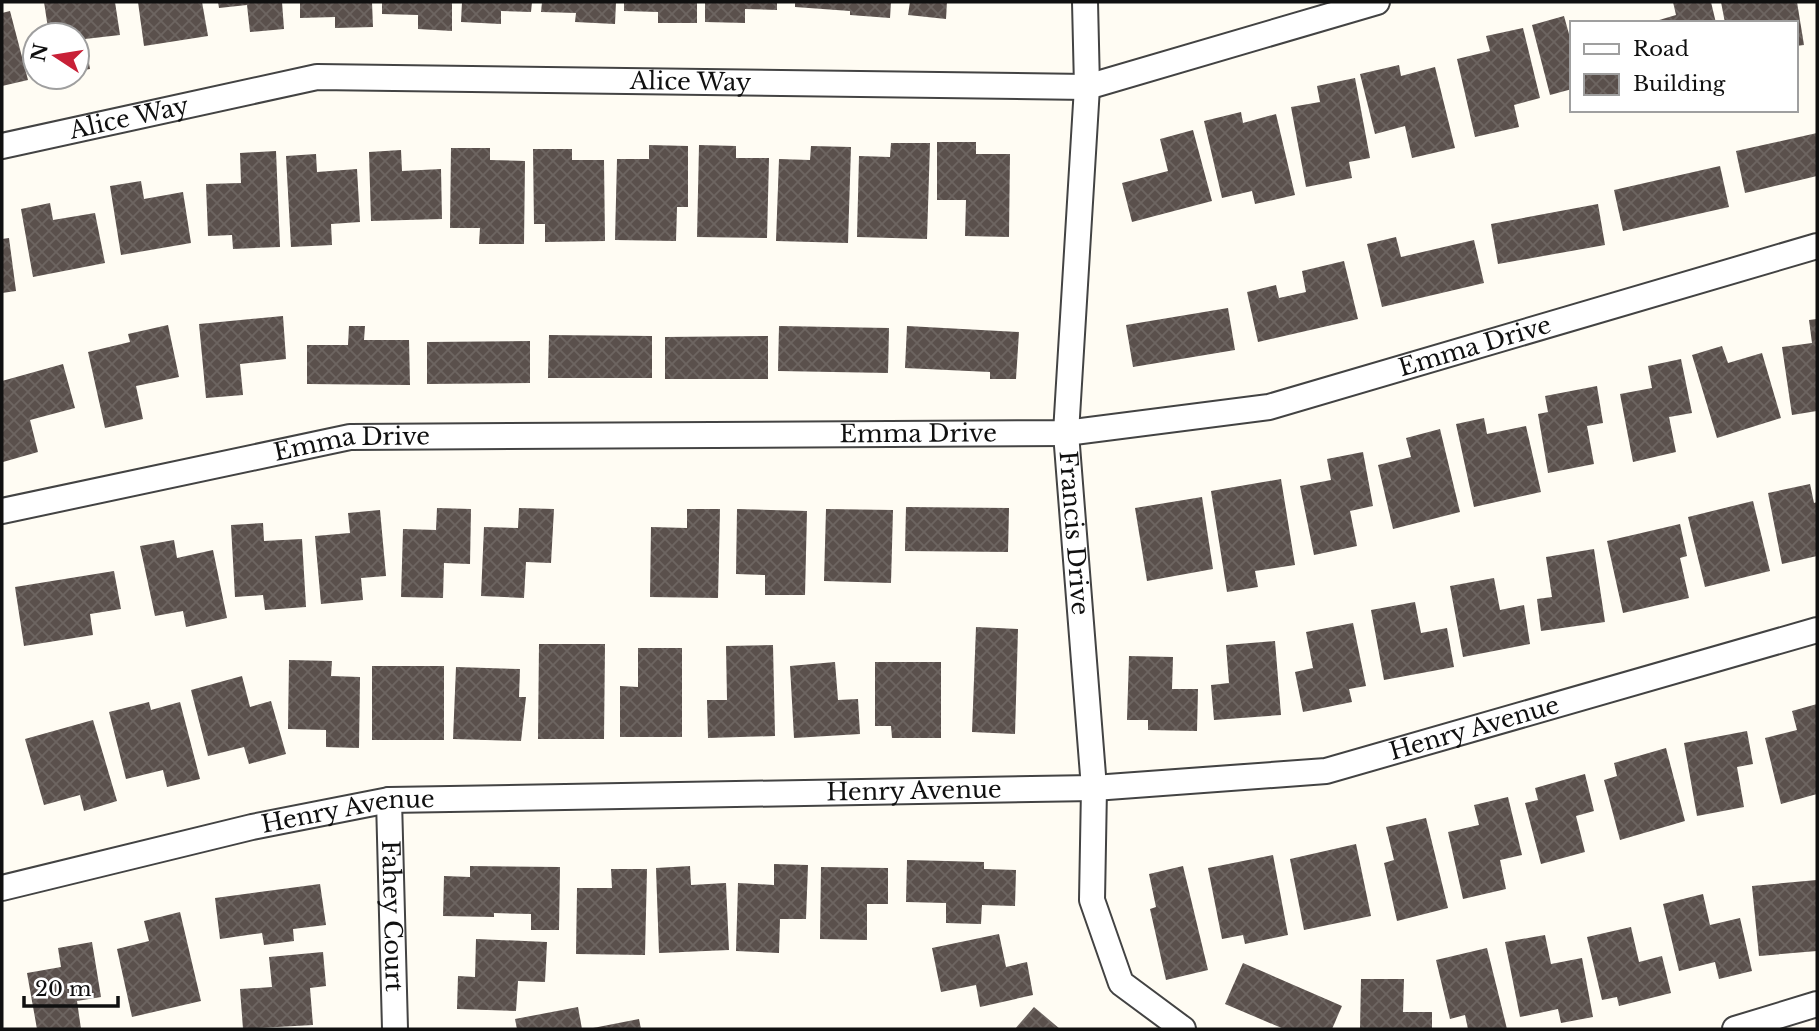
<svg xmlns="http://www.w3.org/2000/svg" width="1819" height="1031" font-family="'Libre Baskerville',serif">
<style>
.building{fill:url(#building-cross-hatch)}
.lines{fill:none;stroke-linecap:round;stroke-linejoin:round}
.street-casing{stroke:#434343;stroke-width:28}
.street{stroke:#fff;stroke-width:24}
.labels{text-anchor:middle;stroke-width:7;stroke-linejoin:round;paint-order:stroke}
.street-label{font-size:24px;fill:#101010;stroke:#fff}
</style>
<defs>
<pattern id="building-cross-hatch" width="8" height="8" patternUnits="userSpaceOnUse" patternTransform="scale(1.75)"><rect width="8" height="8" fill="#5a504c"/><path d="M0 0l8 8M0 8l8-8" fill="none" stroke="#6d6561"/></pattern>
</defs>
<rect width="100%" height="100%" fill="#fffcf3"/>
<g class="building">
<path d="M44,2H115L120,35L85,39L90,69L77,71V35H49Z"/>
<path d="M138,2H202L208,36L144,46Z"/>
<path d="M218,2H282L284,29L250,32L247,5L219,8Z"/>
<path d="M300,2H372L373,27L335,28V17L300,18Z"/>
<path d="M382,2H452V31L418,29V15L382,14Z"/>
<path d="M462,2H532L531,12L501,11V24L461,22Z"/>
<path d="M542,2H616L615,24L575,22L576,13L541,12Z"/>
<path d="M624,2H697V23H658V12L624,11Z"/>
<path d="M705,2H777V10L745,9V23L705,22Z"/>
<path d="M795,2H891L890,18L850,15V11L795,7Z"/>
<path d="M910,2H947L946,19L908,15Z"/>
<path d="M1673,2H1711L1716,23H1649L1676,15Z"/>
<path d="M1721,2H1797L1804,45L1796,46V23H1725Z"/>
<path d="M10,11L28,80L2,86V13Z"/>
<path d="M1564,16L1572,45V89L1550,95L1532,25Z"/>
<path d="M1523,28L1540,98L1514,105L1519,127L1475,137L1457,59L1490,51L1486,36Z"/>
<path d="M1399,65L1401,76L1435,67L1455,148L1412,158L1405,126L1375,134L1360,74Z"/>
<path d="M1355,78L1370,158L1349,162L1352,178L1306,187L1291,107L1320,102L1317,86Z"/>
<path d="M1241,112L1243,123L1276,114L1295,195L1255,204L1252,191L1222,198L1204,121Z"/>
<path d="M1193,130L1212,201L1132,222L1122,183L1168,171L1160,139Z"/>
<path d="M1817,133V176L1745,193L1736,151Z"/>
<path d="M937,142H976V154H1010L1009,237L965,236L966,200H937Z"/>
<path d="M891,143H930L927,239L857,237L859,156L890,157Z"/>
<path d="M649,145L688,146V207H677L676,241L615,240L617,159H649Z"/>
<path d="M699,145L736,146V158H769L767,238L697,237Z"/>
<path d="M811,146L851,147L848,243L776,241L779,159L810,160Z"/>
<path d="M451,148H490V160L525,161L524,244H479L480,228H450Z"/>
<path d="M533,149H572V160H604L605,241L545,242V224H534Z"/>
<path d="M401,150L402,171L441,169L442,219L371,221L369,152Z"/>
<path d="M276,151L280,247L233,249L232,235L208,236L206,184L241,183L240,153Z"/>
<path d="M316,154L317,172L357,169L360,222L331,224L332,245L291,247L286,156Z"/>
<path d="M1720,166L1729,207L1623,231L1614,190Z"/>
<path d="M141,181L144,199L183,192L191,243L121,255L110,186Z"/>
<path d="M50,203L53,220L95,213L105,263L33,277L21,209Z"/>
<path d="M1598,204L1605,245L1498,264L1491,224Z"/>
<path d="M1396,237L1401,257L1474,240L1484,283L1382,307L1367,244Z"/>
<path d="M9,238L16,291L2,293V239Z"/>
<path d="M1344,261L1358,319L1258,342L1247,292L1276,285L1279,298L1306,292L1302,271Z"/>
<path d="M1228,308L1235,350L1133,367L1126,325Z"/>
<path d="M283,316L286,359L240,364L243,395L206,398L199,324Z"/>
<path d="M1817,319V411L1792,415L1782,347L1812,343L1809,320Z"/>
<path d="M168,325L179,377L136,386L143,419L105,428L88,352L130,342L128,334Z"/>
<path d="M349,326H365L364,340H409L410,385L307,384V345H348Z"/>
<path d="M779,326L889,328L888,373L778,371Z"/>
<path d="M907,326L1019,332L1016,379H990V372L905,368Z"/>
<path d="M549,335L652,336V378H548Z"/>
<path d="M768,336V379H665V337Z"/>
<path d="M530,341V383L427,384V342Z"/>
<path d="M1722,346L1728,363L1762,353L1781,418L1717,438L1692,355Z"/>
<path d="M1681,359L1692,413L1669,417L1676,452L1633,462L1620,394L1652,388L1648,366Z"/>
<path d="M63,364L75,408L30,420L38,452L3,462L2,381Z"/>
<path d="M1597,386L1603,423L1587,426L1594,464L1548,473L1538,414L1548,412L1545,396Z"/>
<path d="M1484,418L1487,434L1526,426L1541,492L1474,507L1456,424Z"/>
<path d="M1440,429L1460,512L1393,529L1378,465L1411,457L1406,438Z"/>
<path d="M1363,452L1373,506L1350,511L1357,546L1314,555L1300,486L1331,480L1327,459Z"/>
<path d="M1281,479L1295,565L1255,571L1258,587L1227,592L1211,491Z"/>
<path d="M1810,484L1814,503L1817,502V556L1782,564L1768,493Z"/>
<path d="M1202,497L1213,569L1147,581L1135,508Z"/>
<path d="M1753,501L1770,571L1705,587L1688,517Z"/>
<path d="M906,507L1009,508L1008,552L905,551Z"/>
<path d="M437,508L471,509L470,564L444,563L443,598L401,597L403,529L436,530Z"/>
<path d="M519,508L554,509L551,563L526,562L524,598L481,596L484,527L518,528Z"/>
<path d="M687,509H720L718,598L650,597L651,527L687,528Z"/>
<path d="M737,509L807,511L805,595H765V575L736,574Z"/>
<path d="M826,509L893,510L891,583L824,581Z"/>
<path d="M380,510L386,576L361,578L363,600L321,604L315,536L350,533L348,513Z"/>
<path d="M263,523L264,541L302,539L306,607L265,610L263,595L235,597L231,525Z"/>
<path d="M1680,524L1687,556L1680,558L1689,598L1623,613L1607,541Z"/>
<path d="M174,540L177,558L213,550L227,618L186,627L183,611L155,616L140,546Z"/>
<path d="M1594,549L1605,622L1541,631L1537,599L1552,597L1546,557Z"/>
<path d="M114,571L121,609L90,614L93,635L24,646L15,587Z"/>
<path d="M1494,578L1500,610L1524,605L1530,644L1463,657L1450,586Z"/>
<path d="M1415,602L1421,633L1447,628L1454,667L1384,680L1371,610Z"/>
<path d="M1353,623L1366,686L1349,689L1352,702L1303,712L1295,672L1313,668L1306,632Z"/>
<path d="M976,627L1018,629L1015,734L972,732Z"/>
<path d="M1275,641L1281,715L1214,720L1211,685L1229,683L1226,645Z"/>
<path d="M539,644H605L604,739H538Z"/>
<path d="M773,645L775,736L708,738L707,700H727L726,646Z"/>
<path d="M638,648H682V737H620V686L638,687Z"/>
<path d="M1129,656L1173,657L1172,689H1198L1197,731L1148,730V720H1127Z"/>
<path d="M289,660L332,661L331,676L360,677L359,748L326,747V730L288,729Z"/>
<path d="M835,662L838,700L858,699L860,734L794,738L790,666Z"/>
<path d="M875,662H941V738H892L891,726H875Z"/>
<rect x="372" y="666" width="72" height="74"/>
<path d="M456,667L520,669L519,697H526L521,741L453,739Z"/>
<path d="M242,676L250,707L271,701L286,754L249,764L244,747L208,756L191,690Z"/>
<path d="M149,702L151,710L180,702L200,779L167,787L163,770L126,779L109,712Z"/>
<path d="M1817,704V794L1781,804L1765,738L1797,730L1792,711Z"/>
<path d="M93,720L117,801L84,811L80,795L44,805L25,739Z"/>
<path d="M1747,731L1753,764L1737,767L1744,807L1697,816L1684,743Z"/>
<path d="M1666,748L1685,821L1620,840L1604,780L1617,776L1614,763Z"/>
<path d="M1585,774L1594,811L1576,816L1585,852L1541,864L1525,803L1538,800L1535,788Z"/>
<path d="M1508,797L1522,855L1500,860L1506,889L1463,899L1448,832L1479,825L1474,805Z"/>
<path d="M1426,818L1448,908L1397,921L1384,863L1394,860L1386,827Z"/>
<path d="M1356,844L1371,916L1304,930L1290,859Z"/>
<path d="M1273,855L1288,935L1245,944L1243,935L1222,939L1208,868Z"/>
<path d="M907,860L984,862V869L1016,870L1015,906L982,905L981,924L946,923V903L906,902Z"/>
<path d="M774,864L808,865L806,919H780L779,953L736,951L738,883L774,885Z"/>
<path d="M470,866L560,867L559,930H531V914L494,913V917L443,916L444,876L470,877Z"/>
<path d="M690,866L691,885L726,883L729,950L659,953L656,868Z"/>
<path d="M1183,866L1208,970L1166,980L1150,909L1156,907L1149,874Z"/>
<path d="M821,867L888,868V904H867V940L820,939Z"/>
<path d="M611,869H647L645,955L576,954L577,888H612Z"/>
<path d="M1817,880V951L1759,956L1752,886Z"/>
<path d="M320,884L326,925L293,929L294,941L264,945L262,933L220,939L215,898Z"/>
<path d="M1703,894L1710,925L1740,918L1752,971L1719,979L1715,962L1679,971L1663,904Z"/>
<path d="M180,912L201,1001L132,1017L117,949L149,941L144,921Z"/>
<path d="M1631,927L1639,962L1662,956L1671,993L1619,1006L1617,997L1602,1000L1587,937Z"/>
<path d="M999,934L1006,967L1027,962L1033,995L980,1007L976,985L941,992L932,948Z"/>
<path d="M1545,935L1551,964L1582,958L1593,1017L1561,1023L1558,1009L1520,1017L1505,942Z"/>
<path d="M476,939L547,942L545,982L518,981L516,1011L457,1009L458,976L475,977Z"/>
<path d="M92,942L101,997L77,1001L81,1029H37L27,973L61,967L58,948Z"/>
<path d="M1487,948L1507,1029H1468L1465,1015L1450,1019L1436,960Z"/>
<path d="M323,952L326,986L310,988L313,1025L243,1029L240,989L272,987L269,957Z"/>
<path d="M1243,963L1342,1006L1332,1029H1284L1225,1004Z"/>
<path d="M1361,979H1404L1403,1012H1432V1029H1360Z"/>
<path d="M578,1007L582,1029H517L515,1019Z"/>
<path d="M1034,1007L1060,1029H1015Z"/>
<path d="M639,1019L641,1029H593V1028Z"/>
</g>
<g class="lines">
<defs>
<g id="street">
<path id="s1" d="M1085,2L1087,87L1066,433L1094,788L1092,900L1121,983L1183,1029"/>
<path id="s2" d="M2,146L317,77L1087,87L1377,2"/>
<path id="s3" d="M2,511L350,437L1066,433L1269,407L1817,246"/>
<path id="s4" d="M389,800L395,1029"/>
<path id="s5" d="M2,888L252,827L389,800L1094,788L1326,771L1817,630"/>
<path d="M1735,1029L1817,1004"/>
</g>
</defs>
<use href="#street" class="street-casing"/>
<use href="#street" class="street"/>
</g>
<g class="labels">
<g class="street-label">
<text dy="8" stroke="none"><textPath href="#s2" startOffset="696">Alice Way</textPath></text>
<text dy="8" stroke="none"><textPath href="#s2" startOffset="130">Alice Way</textPath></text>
<text dy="8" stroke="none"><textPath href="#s3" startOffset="1491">Emma Drive</textPath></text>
<text dy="8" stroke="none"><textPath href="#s3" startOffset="924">Emma Drive</textPath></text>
<text dy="8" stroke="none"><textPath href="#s3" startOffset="357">Emma Drive</textPath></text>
<text dy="8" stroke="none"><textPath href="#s1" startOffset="532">Francis Drive</textPath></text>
<text dy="8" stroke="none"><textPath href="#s5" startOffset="1489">Henry Avenue</textPath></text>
<text dy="8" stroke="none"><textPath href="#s5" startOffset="922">Henry Avenue</textPath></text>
<text dy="8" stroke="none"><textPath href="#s5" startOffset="355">Henry Avenue</textPath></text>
<text dy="8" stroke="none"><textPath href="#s4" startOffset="116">Fahey Court</textPath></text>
</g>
</g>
<rect width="1819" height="1031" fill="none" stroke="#101010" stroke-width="7"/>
<rect x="1570" y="21" width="228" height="91" fill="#ffffff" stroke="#9f9f9f" stroke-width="2"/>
<rect x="1584" y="44" width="35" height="10" fill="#ffffff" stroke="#9f9f9f" stroke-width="2"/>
<text x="1633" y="56" font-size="21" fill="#101010">Road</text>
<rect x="1584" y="74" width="35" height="21" fill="url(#building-cross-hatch)" stroke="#9f9f9f" stroke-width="2"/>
<text x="1633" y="91" font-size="21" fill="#101010">Building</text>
<g transform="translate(56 56) rotate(282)"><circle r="33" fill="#ffffff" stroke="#9f9f9f" stroke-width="2"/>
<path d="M0-5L12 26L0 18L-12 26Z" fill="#c82037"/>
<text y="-10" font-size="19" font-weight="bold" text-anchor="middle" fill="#101010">N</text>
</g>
<path d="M24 996v10h94v-10" fill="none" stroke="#101010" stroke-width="3.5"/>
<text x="35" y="996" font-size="21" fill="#101010" stroke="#ffffff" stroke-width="5" paint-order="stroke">20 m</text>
</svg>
